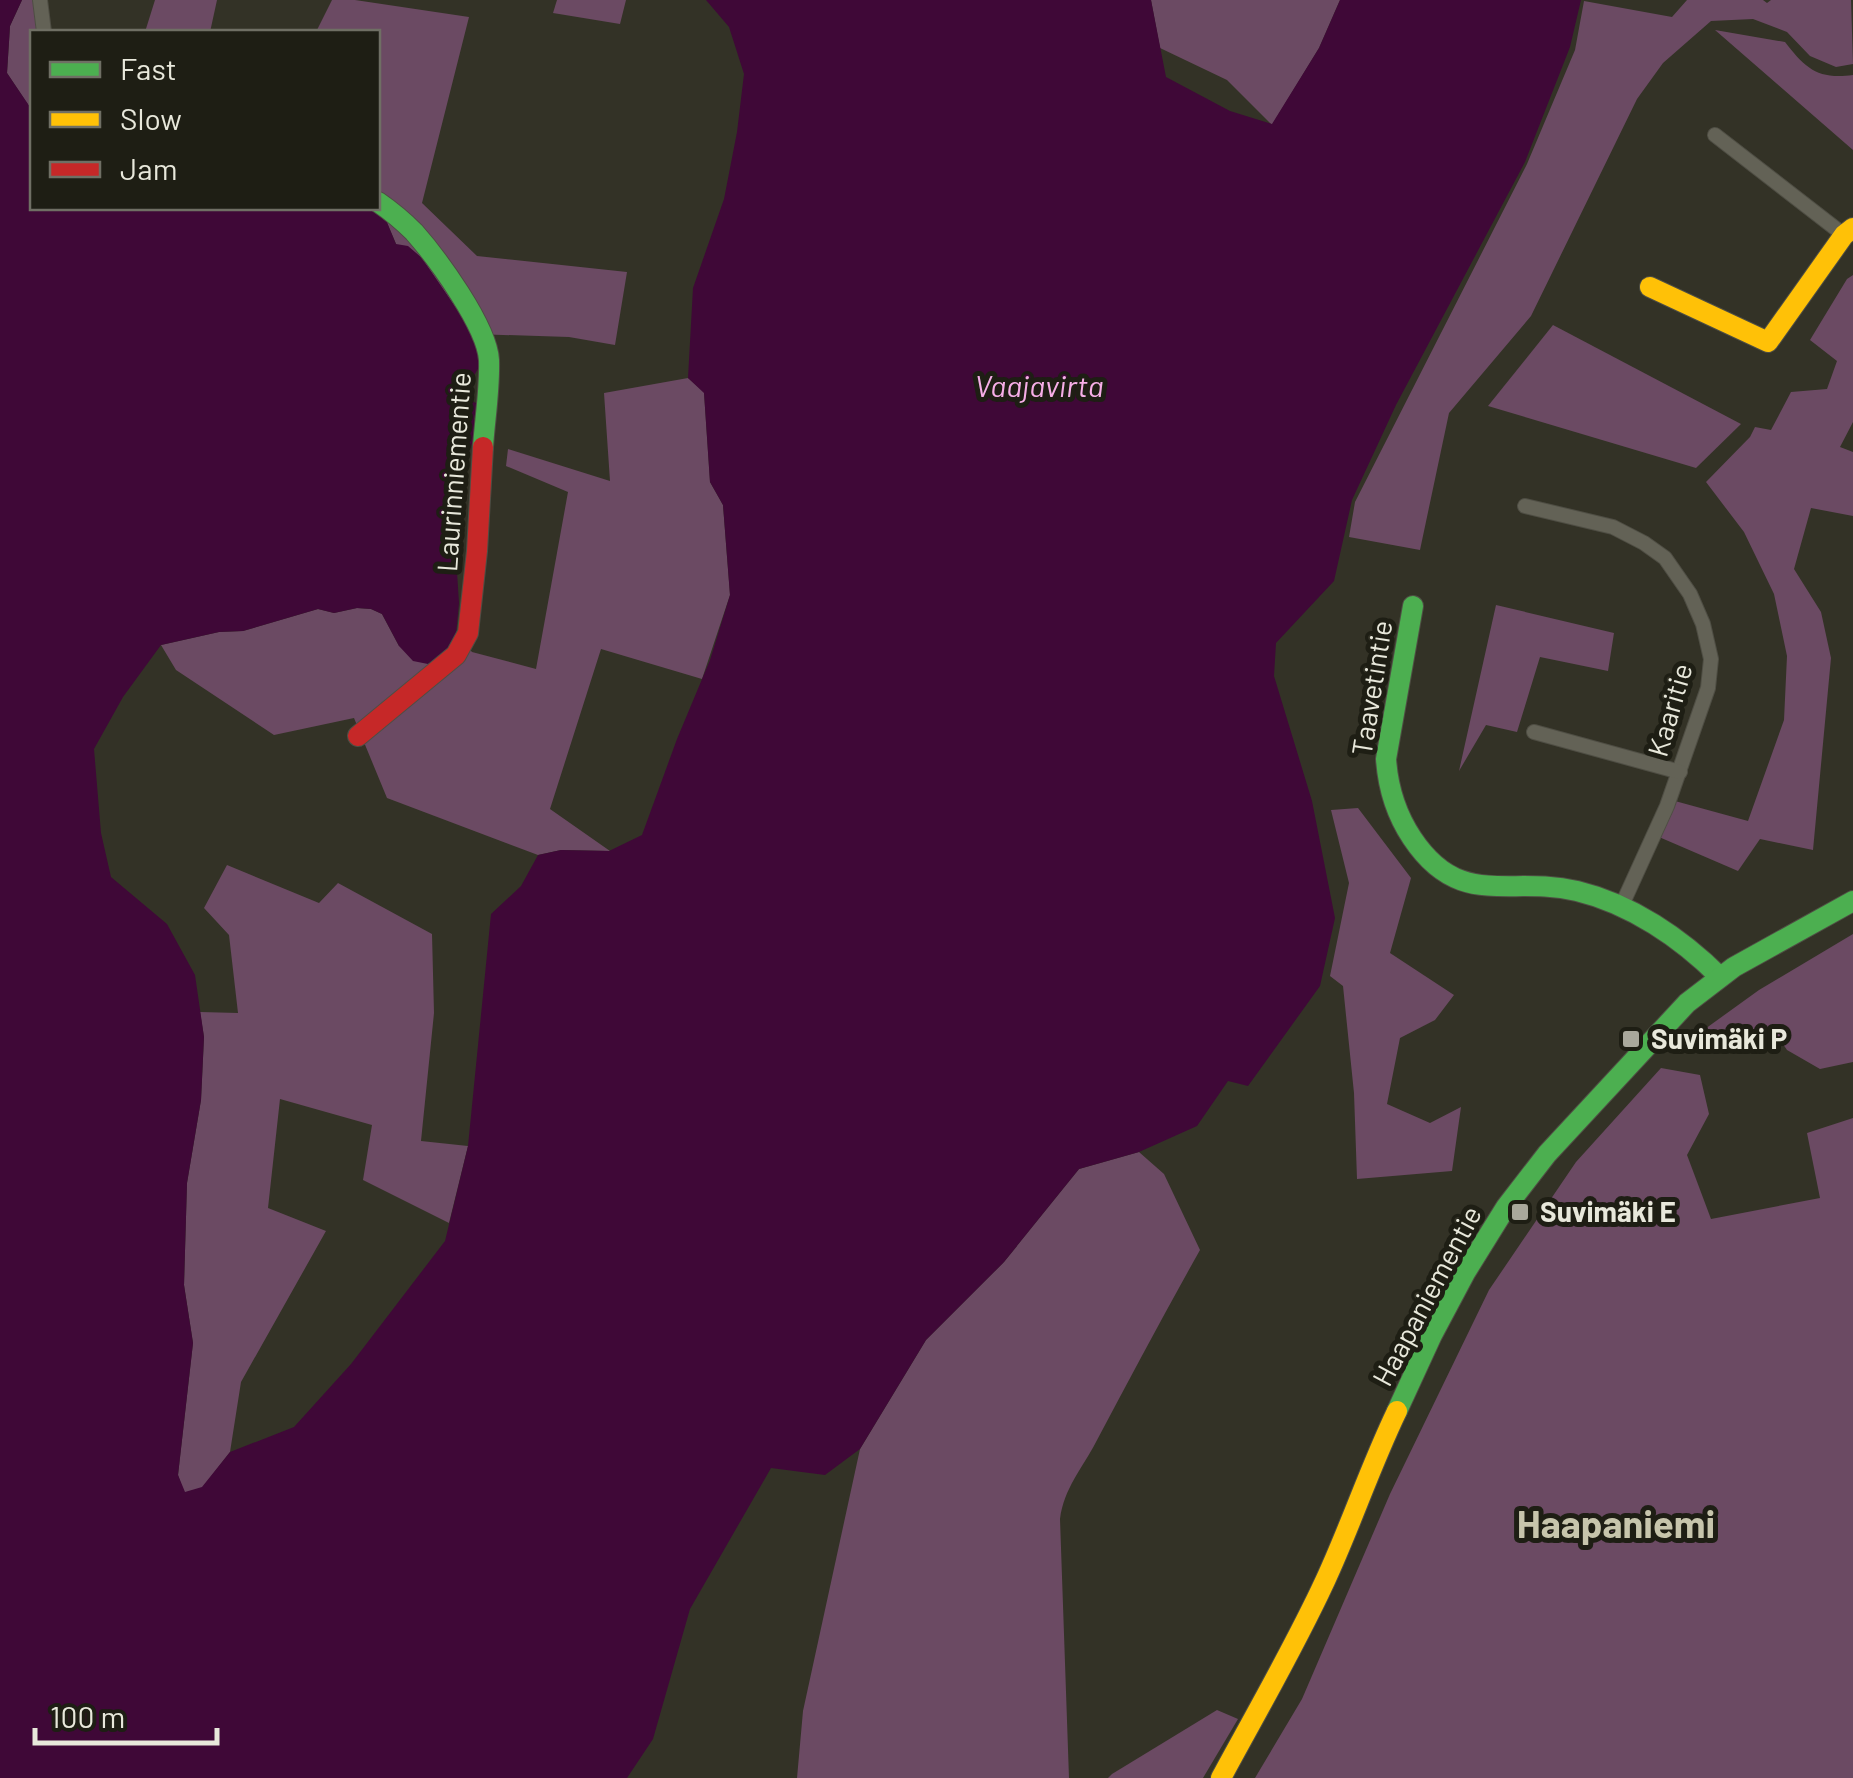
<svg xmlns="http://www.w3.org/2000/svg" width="1853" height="1778" font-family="Barlow,sans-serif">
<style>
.green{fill:#6b4a63}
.water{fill:#3f0837}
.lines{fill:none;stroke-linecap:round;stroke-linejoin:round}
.street-casing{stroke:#4f4e44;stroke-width:16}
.fast-casing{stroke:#4f4e44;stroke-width:22}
.slow-casing{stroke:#4f4e44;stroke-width:22}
.jam-casing{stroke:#4f4e44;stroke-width:22}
.street{stroke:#636256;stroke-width:14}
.fast{stroke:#4caf50;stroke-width:20}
.slow{stroke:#ffc107;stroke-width:20}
.jam{stroke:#c62828;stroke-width:20}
.poi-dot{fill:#a9a89c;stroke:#1e1e14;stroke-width:4}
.labels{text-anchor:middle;stroke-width:10;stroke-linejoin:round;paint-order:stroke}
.street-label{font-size:28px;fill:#e8e8db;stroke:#1e1e14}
.poi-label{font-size:28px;font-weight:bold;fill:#e8e8db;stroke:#1e1e14;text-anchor:start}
.water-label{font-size:30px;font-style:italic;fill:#f6aee7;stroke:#1e1e14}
.district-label{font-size:38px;font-weight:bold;fill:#c7c5ac;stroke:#1e1e14}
</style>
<rect width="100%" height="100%" fill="#333226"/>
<g class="green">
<path d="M22,0H45L49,32H32V104L31,109L7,73L10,26Z"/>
<path d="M155,0H217L210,32H145Z"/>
<path d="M332,0H355L469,17L422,203L477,256L627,272L615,345L569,337L474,334L396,244L383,213L378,208V32H316Z"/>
<path d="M557,0H626L620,24L553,13Z"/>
<path d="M1151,0H1340L1319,48L1272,125L1227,80L1160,48Z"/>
<path d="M1687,0H1763L1767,3L1771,0H1851L1853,64L1836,67L1810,56L1787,32L1753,19L1711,21L1663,63L1637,99L1531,316L1449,413L1420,550L1349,537L1355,502L1527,164L1575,50L1584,1L1672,17Z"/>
<path d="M1715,30L1785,42C1805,68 1818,80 1853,75V150Z"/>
<path d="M1853,275V422L1840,447L1853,452V516L1811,508L1794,569L1821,612L1831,658L1813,850L1760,839L1738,871L1659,837L1675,801L1748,821L1784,720L1787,656L1774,594L1744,532L1706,482L1750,437L1755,427L1771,430L1791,392L1827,389L1837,361L1810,340L1847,279Z"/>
<path d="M1553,325L1741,424L1696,468L1488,406Z"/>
<path d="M688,378L704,392L710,482L723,505L730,595L702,679L601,649L550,809L610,851L561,850L538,855L387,798L354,718L274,735L176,670L161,645L219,632L243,631L318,609L334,613L357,608L371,609L382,614L399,646L444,655L456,634L472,652L536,669L568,492L506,466L508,449L610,481L604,393Z"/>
<path d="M1496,605L1614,633L1608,671L1540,657L1517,732L1486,725L1459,771Z"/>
<path d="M1358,808L1411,878L1390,953L1454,995L1435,1020L1400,1038L1387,1104L1430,1123L1461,1107L1452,1171L1357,1179L1354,1093L1343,986L1330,976L1349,883L1331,810Z"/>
<path d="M227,865L319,903L338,883L432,934L434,1013L421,1141L468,1146L449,1223L363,1180L372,1125L280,1099L268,1208L326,1231L241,1382L230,1452L202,1488L184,1493L178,1475L193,1343L184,1285L187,1183L201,1100L204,1037L200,1012L238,1013L229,935L204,908Z"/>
<path d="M1853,934V1062L1820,1069L1787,1050L1772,1028L1698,1034L1759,990Z"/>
<path d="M1661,1068L1700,1075L1709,1114L1687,1155L1711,1219L1820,1198L1807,1133L1853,1118V1778H1255L1302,1699L1390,1494L1489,1290L1576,1162Z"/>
<path d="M1139,1152L1164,1174L1200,1250C1164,1314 1130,1378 1096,1442C1082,1469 1064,1488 1060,1519L1069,1778H797L803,1711L860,1449L926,1340L1004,1262L1079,1169Z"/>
<path d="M1217,1710L1238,1719L1203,1778H1108L1112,1774Z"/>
</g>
<path class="water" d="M0,0H22L10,26L7,73L32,110V208H371L383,213L396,244L408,246L422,258L474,334L482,362L472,379L469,398L477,404L474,419L480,424L469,451L455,541L459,603L456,634L445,655L428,664L413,661L399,646L382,614L371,609L357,608L334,613L318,609L243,631L219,632L161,645L123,697L94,749L101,833L111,877L167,924L195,975L204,1037L201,1100L187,1183L184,1285L193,1343L178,1475L185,1492L202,1487L230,1452L294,1427L351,1364L445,1241L468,1146L491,914L521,886L538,855L561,850L609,851L642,835L677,739L710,660L730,595L723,505L710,482L704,393L688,378L693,288L724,199L737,132L744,74L729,27L706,0H1151L1166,77L1230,111L1272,124L1319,48L1340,0H1581L1570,47L1525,162L1396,405L1352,500L1334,581L1276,643L1274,676L1312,801L1335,918L1320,986L1248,1086L1228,1081L1197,1126L1139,1152L1079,1169L1004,1262L926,1340L860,1449L825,1475L771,1468L690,1609L653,1739L627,1778H0Z"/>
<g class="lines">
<defs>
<g id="street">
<path d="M40,0L44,32"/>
<path d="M1715,135L1844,235"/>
<path d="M1525,506L1613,527L1644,543L1665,558L1690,594L1703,624L1711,659L1708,688L1667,806L1621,907"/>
<path d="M1534,732L1680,772"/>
</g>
<g id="fast">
<path d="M378,202C391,211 403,221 414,232C437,258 487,326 489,360C490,388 485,418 483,447"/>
<path d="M1413,606L1386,759C1388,788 1396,814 1412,838C1460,910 1508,875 1577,891C1631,904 1681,938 1720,977"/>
<path d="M1397,1411L1432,1335L1465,1273L1506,1207L1547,1154L1687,1003L1734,967L1853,901"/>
</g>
<g id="slow">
<path d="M1650,287L1768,342L1844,235L1853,228"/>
<path d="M1221,1778C1256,1713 1294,1648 1325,1581C1351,1525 1370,1467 1397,1411"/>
</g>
<path id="jam" d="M358,736L456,655L468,633L477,551L483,447"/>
</defs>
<use href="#street" class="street-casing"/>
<use href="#fast" class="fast-casing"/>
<use href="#slow" class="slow-casing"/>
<use href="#jam" class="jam-casing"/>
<use href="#street" class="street"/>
<use href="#fast" class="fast"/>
<use href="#slow" class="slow"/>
<use href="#jam" class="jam"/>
</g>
<g class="poi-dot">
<rect x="1621" y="1029" width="20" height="20" rx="5"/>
<rect x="1510" y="1202" width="20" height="20" rx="5"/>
</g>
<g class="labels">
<g class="street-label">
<text transform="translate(454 472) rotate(-86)" y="10">Laurinniementie</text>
<text transform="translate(1372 688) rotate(-81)" y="10">Taavetintie</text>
<text transform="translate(1670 710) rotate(-74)" y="10">Kaaritie</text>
<text transform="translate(1427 1296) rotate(-62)" y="10">Haapaniementie</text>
</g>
<g class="poi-label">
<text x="1651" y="1049">Suvimäki P</text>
<text x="1540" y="1222">Suvimäki E</text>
</g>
<g class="water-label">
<text x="1039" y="397">Vaajavirta</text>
</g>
<g class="district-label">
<text x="1616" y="1538">Haapaniemi</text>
</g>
</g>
<rect x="30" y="30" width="350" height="180" fill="#1e1e14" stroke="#6f6f64" stroke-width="2.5"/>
<rect x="50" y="62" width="50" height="15" fill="#4caf50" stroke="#6f6f64" stroke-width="2.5"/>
<text x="120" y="80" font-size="30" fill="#e8e8db">Fast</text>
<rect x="50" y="112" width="50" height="15" fill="#ffc107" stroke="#6f6f64" stroke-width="2.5"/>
<text x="120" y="130" font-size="30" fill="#e8e8db">Slow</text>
<rect x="50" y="162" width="50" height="15" fill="#c62828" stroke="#6f6f64" stroke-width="2.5"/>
<text x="120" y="180" font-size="30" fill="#e8e8db">Jam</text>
<path d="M35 1728v15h182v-15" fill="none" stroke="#e8e8db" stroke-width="5"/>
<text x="50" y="1728" font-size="30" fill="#e8e8db" stroke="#1e1e14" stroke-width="8" paint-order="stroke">100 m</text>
</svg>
